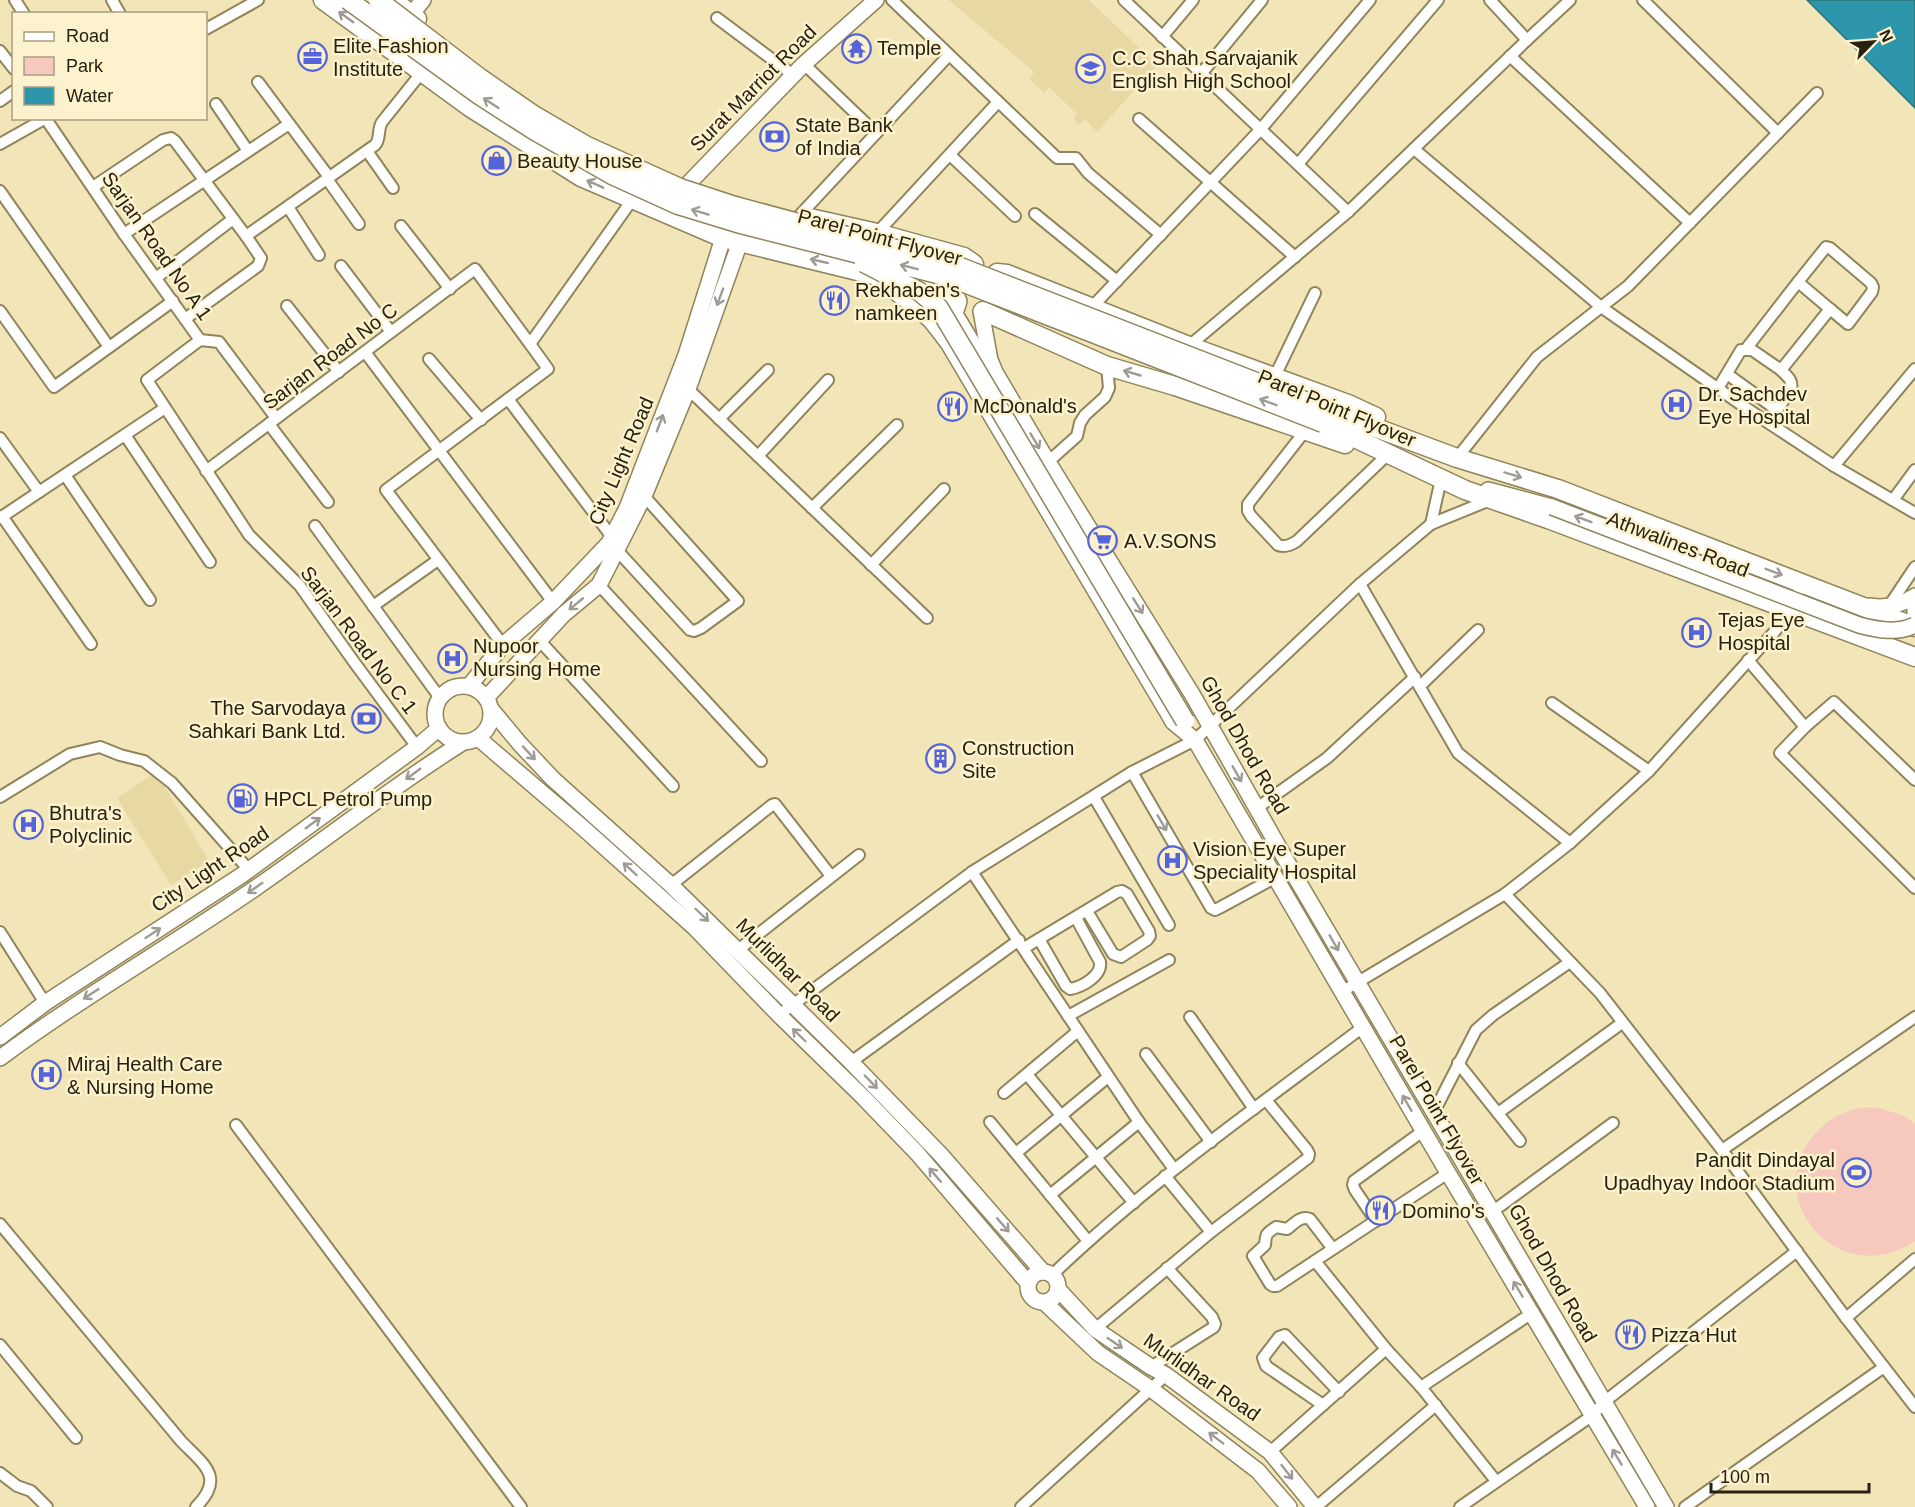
<svg xmlns="http://www.w3.org/2000/svg" width="1915" height="1507" font-family="Helvetica,sans-serif">
<style>
.built{fill:#e8d8a4}
.green{fill:#f7c9be}
.water{fill:#2d96ab;stroke:#2b737c;stroke-width:1.5}
.lines{fill:none;stroke-linecap:round;stroke-linejoin:round}
.street-casing{stroke:#90845a;stroke-width:14}
.secondary-casing{stroke:#90845a;stroke-width:18}
.primary-casing{stroke:#90845a;stroke-width:21}
.street{stroke:#fff;stroke-width:10}
.secondary{stroke:#fff;stroke-width:15}
.primary{stroke:#fff;stroke-width:18}
.secondary-bridge-casing{stroke:#90845a;stroke-width:18;stroke-linecap:butt}
.primary-bridge-casing{stroke:#90845a;stroke-width:21;stroke-linecap:butt}
.secondary-bridge{stroke:#fff;stroke-width:15}
.primary-bridge{stroke:#fff;stroke-width:18}
.oneway{stroke:#9d9b93}
.labels{text-anchor:middle;stroke-width:5;stroke-linejoin:round;paint-order:stroke}
.poi-label{font-size:20px;fill:#262110;stroke:#fdf2ce;text-anchor:start}
.street-label{font-size:20px;fill:#262110;stroke:#fdf2ce}
</style>
<rect width="100%" height="100%" fill="#f2e5b8"/>
<g class="built">
<path d="M949,0H1089L1157,65L1097,132L1085,119L1078,125L1074,119L1077,114L1049,87L1044,93L1029,79L1034,72Z"/>
<path d="M156,772L209,861L171,885L117,798Z"/>
</g>
<path class="green" d="M1880,1108L1904,1116L1915,1124V1241C1875,1269 1824,1256 1803,1212C1782,1170 1811,1122 1852,1110C1861,1107 1871,1108 1880,1108Z"/>
<path class="water" d="M1807,0H1915V108Z"/>
<g class="lines">
<defs>
<g id="street">
<path d="M15,0L24,14"/>
<path d="M112,0L120,14"/>
<path d="M892,0L1057,158H1076L1088,173L1161,235"/>
<path d="M1124,0L1348,212"/>
<path d="M1490,0L1527,40"/>
<path d="M1643,0L1778,133"/>
<path d="M717,18L793,75"/>
<path d="M206,29L258,0"/>
<path d="M1162,37L1193,0"/>
<path d="M0,51L14,69"/>
<path d="M1510,56L1690,223"/>
<path d="M804,64L876,133"/>
<path d="M1201,74L1262,0"/>
<path d="M258,82L329,177"/>
<path d="M0,101L14,91"/>
<path d="M216,104L248,151"/>
<path d="M46,119L124,234L200,340L147,380L249,535L300,586L354,662L417,747"/>
<path d="M1139,119L1295,257"/>
<path d="M0,144L46,118"/>
<path d="M1414,149L1601,307L1746,408L1834,466L1915,513"/>
<path d="M367,151L393,188"/>
<path d="M950,155L1015,216"/>
<path d="M1298,164L1438,0"/>
<path d="M327,179L359,224"/>
<path d="M93,187L163,140L171,138L175,141L246,236L261,258L258,266L185,319"/>
<path d="M0,191L109,347"/>
<path d="M288,207L319,255"/>
<path d="M1035,214L1117,281"/>
<path d="M800,215L949,55"/>
<path d="M401,226L450,289"/>
<path d="M877,233L998,102"/>
<path d="M124,234L289,124"/>
<path d="M246,236L375,145C381,139 377,130 382,122L422,72"/>
<path d="M341,266L391,332"/>
<path d="M156,278L233,219"/>
<path d="M287,306L339,372"/>
<path d="M1092,307L1260,130L1370,0"/>
<path d="M0,311L54,387L173,301"/>
<path d="M200,340L219,342L276,418"/>
<path d="M1188,349L1189,346L1348,212L1527,40L1570,0"/>
<path d="M1746,349L1798,282L1830,309"/>
<path d="M365,352L553,602"/>
<path d="M429,359L481,420"/>
<path d="M1727,374L1777,410"/>
<path d="M1275,376L1315,293"/>
<path d="M688,389L927,618"/>
<path d="M1717,390L1741,350H1752L1781,370"/>
<path d="M508,399L612,537"/>
<path d="M719,419L768,370"/>
<path d="M1768,422L1791,390C1793,380 1788,377 1781,370L1830,309L1848,324L1872,292L1873,287L1871,283L1830,248L1826,247L1798,282"/>
<path d="M269,424L328,502"/>
<path d="M1305,431L1248,504V511L1251,516L1278,545C1285,548 1291,545 1297,541L1384,458"/>
<path d="M125,435L210,562"/>
<path d="M0,438L39,492"/>
<path d="M758,456L828,380"/>
<path d="M1457,458L1537,357L1628,286L1817,93"/>
<path d="M1048,462L1077,436L1080,423L1085,415L1105,397L1109,388L1107,366"/>
<path d="M1834,466L1915,369"/>
<path d="M206,471L475,269L530,344L632,200"/>
<path d="M65,475L150,600"/>
<path d="M1441,479L1431,524L1490,500"/>
<path d="M1893,500L1915,470"/>
<path d="M812,508L897,425"/>
<path d="M2,516L91,644"/>
<path d="M0,518L165,408"/>
<path d="M315,526L440,698"/>
<path d="M614,547L690,630L694,631L701,628L738,601L644,496"/>
<path d="M871,565L944,489"/>
<path d="M1802,583L1791,610L1776,630L1649,771L1570,843L1505,894L1600,993L1722,1150L1846,1318L1915,1407"/>
<path d="M1360,584L1458,753L1570,843"/>
<path d="M599,585L761,761"/>
<path d="M373,606L438,560"/>
<path d="M1887,609L1915,567"/>
<path d="M539,640L673,786"/>
<path d="M503,645L386,490L548,369L530,344"/>
<path d="M1748,660L1805,727L1780,753L1915,888"/>
<path d="M1420,686L1478,630"/>
<path d="M1552,703L1649,771"/>
<path d="M1805,727L1834,702L1915,780"/>
<path d="M1132,772L1211,908L1215,910L1221,907L1276,877"/>
<path d="M0,797L70,754L100,747L120,755L144,761L172,783L249,870"/>
<path d="M1094,797L1169,925"/>
<path d="M1257,808L1327,758L1415,677"/>
<path d="M972,872L1139,1122L1174,1169"/>
<path d="M671,885L772,805L775,804L831,876"/>
<path d="M0,932L45,1003"/>
<path d="M1039,939L1066,986L1070,989C1082,987 1102,976 1100,962L1076,918"/>
<path d="M1024,948L1117,892L1122,891L1127,894L1149,931L1150,936L1147,940L1121,957L1113,954L1087,911"/>
<path d="M738,950L859,855"/>
<path d="M1343,991L1505,894"/>
<path d="M779,1015L972,872L1132,772L1195,740L1360,584L1431,524"/>
<path d="M1068,1016L1169,960"/>
<path d="M1190,1017L1254,1109"/>
<path d="M1146,1054L1211,1142"/>
<path d="M851,1062L1019,940"/>
<path d="M1458,1063L1520,1141"/>
<path d="M1030,1078L1134,1203"/>
<path d="M1004,1093L1078,1031"/>
<path d="M1434,1112L1476,1030L1493,1015L1570,962"/>
<path d="M1498,1113L1622,1023"/>
<path d="M990,1122L1088,1241"/>
<path d="M236,1125L521,1507"/>
<path d="M1722,1150L1915,1017"/>
<path d="M1016,1153L1108,1077"/>
<path d="M1165,1176L1211,1232"/>
<path d="M1050,1195L1139,1122"/>
<path d="M1492,1212L1613,1123"/>
<path d="M1376,1221L1355,1190L1353,1185L1354,1181L1423,1131"/>
<path d="M0,1224L181,1441C203,1464 226,1477 196,1507"/>
<path d="M1333,1249L1310,1219C1301,1215 1294,1224 1287,1229L1276,1227C1266,1234 1266,1233 1265,1245L1253,1256L1270,1284L1273,1286H1277C1334,1248 1391,1211 1448,1173"/>
<path d="M1315,1261L1386,1349L1421,1387L1496,1481"/>
<path d="M1052,1275C1148,1183 1257,1107 1363,1027"/>
<path d="M1846,1318L1915,1259"/>
<path d="M1095,1329L1211,1232L1308,1158L1309,1154L1307,1150L1266,1100"/>
<path d="M0,1345L76,1438"/>
<path d="M1151,1367L1214,1327L1215,1324L1212,1317L1167,1268"/>
<path d="M1421,1387L1532,1313"/>
<path d="M1323,1405L1266,1366L1263,1358L1279,1337L1285,1335L1339,1392"/>
<path d="M1270,1452L1386,1349"/>
<path d="M0,1473L17,1486L31,1491L47,1507"/>
<path d="M1021,1507L1166,1375"/>
<path d="M1316,1507L1436,1405"/>
<path d="M1460,1507L1593,1415L1604,1402L1797,1251"/>
<path d="M1685,1507L1884,1367"/>
</g>
<g id="secondary">
<path d="M405,23L423,0"/>
<path d="M688,184L804,64L876,0"/>
<path d="M872,271V274L922,313L931,321L948,343L1169,715L1173,722L1195,740L1448,1173L1647,1507"/>
<path d="M959,301L955,314L973,344L989,361"/>
<path d="M981,311L990,360L995,372L1048,462L1192,694L1299,883L1666,1507"/>
<path d="M1488,490L1552,507"/>
<path d="M1915,599V620"/>
<path d="M1869,606C1887,609 1901,605 1915,596"/>
<circle cx="463" cy="714" r="28"/>
<path d="M469,686L503,645L553,602L609,543L627,508L686,355L723,238"/>
<path d="M486,698L564,614L599,585L644,496L688,389L740,242L741,233"/>
<path d="M491,709L520,744L553,779L671,885L851,1062L941,1155L1043,1272"/>
<path d="M478,738L582,827L695,928L779,1015L863,1097L917,1153L1028,1283"/>
<path d="M0,1037L45,1003L242,875L417,747L439,728"/>
<path d="M0,1058C82,997 170,947 254,889C324,841 390,788 462,743"/>
<circle cx="1043" cy="1287" r="15"/>
<path d="M1058,1289L1095,1329L1151,1367L1166,1375L1270,1452L1315,1507"/>
<path d="M1045,1303L1098,1353L1151,1389L1258,1471L1289,1507"/>
</g>
<g id="primary">
<path d="M323,0L471,108L581,177L723,238L882,277"/>
<path d="M393,0L417,19"/>
<path d="M810,218L877,233L964,257L974,264"/>
<path d="M997,273L1007,274L1189,346L1348,404L1376,417"/>
<path d="M909,284L956,298"/>
<path d="M983,311L1107,366L1175,386L1345,444"/>
<path d="M1328,410L1457,458L1558,489L1915,627"/>
<path d="M1323,423L1465,490L1548,519L1915,657"/>
</g>
</defs>
<use href="#street" class="street-casing"/>
<use href="#secondary" class="secondary-casing"/>
<use href="#primary" class="primary-casing"/>
<use href="#street" class="street"/>
<use href="#secondary" class="secondary"/>
<use href="#primary" class="primary"/>
<defs>
<path id="secondary-bridge" d="M1552,507L1859,625C1877,630 1898,634 1915,625"/>
<g id="primary-bridge">
<path d="M348,0L479,95L535,131L612,175L678,205L737,223L949,277L1323,423"/>
<path d="M378,0L480,78L532,114L587,146L680,188L735,206L955,265L1328,410"/>
<path d="M864,263L920,292L939,308L1185,721"/>
</g>
</defs>
<use href="#secondary-bridge" class="secondary-bridge-casing"/>
<use href="#primary-bridge" class="primary-bridge-casing"/>
<use href="#secondary-bridge" class="secondary-bridge"/>
<use href="#primary-bridge" class="primary-bridge"/>
</g>
<defs><path id="oneway-shaft" d="M-6 0H5M1.5-3L5.5 0L1.5 3" fill="none" stroke-width="1.6" stroke-linecap="round" stroke-linejoin="round" transform="scale(1.5)"/></defs>
<g class="oneway">
<use href="#oneway-shaft" transform="translate(346 17) rotate(-144)"/>
<use href="#oneway-shaft" transform="translate(491 103) rotate(-147)"/>
<use href="#oneway-shaft" transform="translate(595 184) rotate(-156)"/>
<use href="#oneway-shaft" transform="translate(700 212) rotate(-163)"/>
<use href="#oneway-shaft" transform="translate(819 261) rotate(-167)"/>
<use href="#oneway-shaft" transform="translate(909 267) rotate(-166)"/>
<use href="#oneway-shaft" transform="translate(720 297) rotate(110)"/>
<use href="#oneway-shaft" transform="translate(1132 373) rotate(-164)"/>
<use href="#oneway-shaft" transform="translate(1268 402) rotate(-159)"/>
<use href="#oneway-shaft" transform="translate(660 423) rotate(-69)"/>
<use href="#oneway-shaft" transform="translate(1035 441) rotate(59)"/>
<use href="#oneway-shaft" transform="translate(1513 475) rotate(17)"/>
<use href="#oneway-shaft" transform="translate(1583 519) rotate(-159)"/>
<use href="#oneway-shaft" transform="translate(1774 572) rotate(21)"/>
<use href="#oneway-shaft" transform="translate(576 604) rotate(140)"/>
<use href="#oneway-shaft" transform="translate(1138 606) rotate(58)"/>
<use href="#oneway-shaft" transform="translate(529 753) rotate(47)"/>
<use href="#oneway-shaft" transform="translate(413 774) rotate(144)"/>
<use href="#oneway-shaft" transform="translate(1237 774) rotate(60)"/>
<use href="#oneway-shaft" transform="translate(313 823) rotate(-36)"/>
<use href="#oneway-shaft" transform="translate(1162 823) rotate(60)"/>
<use href="#oneway-shaft" transform="translate(630 869) rotate(-138)"/>
<use href="#oneway-shaft" transform="translate(255 888) rotate(145)"/>
<use href="#oneway-shaft" transform="translate(702 915) rotate(44)"/>
<use href="#oneway-shaft" transform="translate(153 933) rotate(-33)"/>
<use href="#oneway-shaft" transform="translate(1334 943) rotate(60)"/>
<use href="#oneway-shaft" transform="translate(91 994) rotate(147)"/>
<use href="#oneway-shaft" transform="translate(799 1035) rotate(-136)"/>
<use href="#oneway-shaft" transform="translate(871 1082) rotate(46)"/>
<use href="#oneway-shaft" transform="translate(1407 1103) rotate(-120)"/>
<use href="#oneway-shaft" transform="translate(935 1175) rotate(-131)"/>
<use href="#oneway-shaft" transform="translate(1003 1225) rotate(49)"/>
<use href="#oneway-shaft" transform="translate(1518 1289) rotate(-121)"/>
<use href="#oneway-shaft" transform="translate(1115 1343) rotate(34)"/>
<use href="#oneway-shaft" transform="translate(1216 1438) rotate(-143)"/>
<use href="#oneway-shaft" transform="translate(1617 1457) rotate(-121)"/>
<use href="#oneway-shaft" transform="translate(1287 1472) rotate(52)"/>
</g>
<defs>
<symbol id="temple-ring" viewBox="-11 -11 22 22"><circle r="9.5" fill="#fdf2ce" stroke="#5564da" stroke-width="1.5"/><path d="M0-6L5-2H3V0L6.5 2.5H4V6H1.5V3h-3V6H-4V2.5H-6.5L-3 0V-2H-5Z" fill="#5564da"/></symbol>
<symbol id="office-ring" viewBox="-11 -11 22 22"><circle r="9.5" fill="#fdf2ce" stroke="#5564da" stroke-width="1.5"/><path d="M-6-3h4V-5.5h4V-3h4V5H-6ZM-1-4.5V-3h2v-1.5ZM-6 0V1H6V0Z" fill="#5564da"/></symbol>
<symbol id="school-ring" viewBox="-11 -11 22 22"><circle r="9.5" fill="#fdf2ce" stroke="#5564da" stroke-width="1.5"/><path d="M0-5L7-2L0 1L-7-2ZM-4 1L0 2.5L4 1V4Q0 6-4 4Z" fill="#5564da"/></symbol>
<symbol id="bank-ring" viewBox="-11 -11 22 22"><circle r="9.5" fill="#fdf2ce" stroke="#5564da" stroke-width="1.5"/><path d="M-6-4H6V4H-6ZM0-2.3a2.3 2.3 0 1 0 0 4.6a2.3 2.3 0 1 0 0-4.6Z" fill="#5564da"/></symbol>
<symbol id="shop-ring" viewBox="-11 -11 22 22"><circle r="9.5" fill="#fdf2ce" stroke="#5564da" stroke-width="1.5"/><path d="M-5-2.5h2.3a2.7 3.5 0 0 1 5.4 0H5L5.5 6h-11ZM-1.5-2.5h3a1.5 2.3 0 0 0-3 0Z" fill="#5564da"/></symbol>
<symbol id="restaurant-ring" viewBox="-11 -11 22 22"><circle r="9.5" fill="#fdf2ce" stroke="#5564da" stroke-width="1.5"/><path d="M-5-6h1v4h1v-4h1v4h1v-4h1v5L-1.5 .5V6h-2V.5L-5-1ZM5-6V6H3V1.5H1.5Q1.5-4 5-6Z" fill="#5564da"/></symbol>
<symbol id="hospital-ring" viewBox="-11 -11 22 22"><circle r="9.5" fill="#fdf2ce" stroke="#5564da" stroke-width="1.5"/><path d="M-5-5h3v3.5h4V-5h3V5h-3V1.5h-4V5h-3Z" fill="#5564da"/></symbol>
<symbol id="supermarket-ring" viewBox="-11 -11 22 22"><circle r="9.5" fill="#fdf2ce" stroke="#5564da" stroke-width="1.5"/><path d="M-6-5.5h2.5l.6 2H6L4.5 2H-2.5L-4.4-4H-6ZM-1.5 3.2a1.3 1.3 0 1 0 .1 0ZM3 3.2a1.3 1.3 0 1 0 .1 0Z" fill="#5564da"/></symbol>
<symbol id="building-ring" viewBox="-11 -11 22 22"><circle r="9.5" fill="#fdf2ce" stroke="#5564da" stroke-width="1.5"/><path d="M-4-6H4V6H1V3H-1V6H-4ZM-2.5-4.3h1.7v1.8h-1.7ZM.8-4.3h1.7v1.8H.8ZM-2.5-1h1.7V.8h-1.7ZM.8-1h1.7V.8H.8Z" fill="#5564da"/></symbol>
<symbol id="fuel-ring" viewBox="-11 -11 22 22"><circle r="9.5" fill="#fdf2ce" stroke="#5564da" stroke-width="1.5"/><path d="M-5.5-6h7V0h2V4h1.3V-2.5L3-4.5l.8-.8L6-3V5H2.5V1h-1V6h-7ZM-4.2-4.7v3.2H.2V-4.7Z" fill="#5564da"/></symbol>
<symbol id="stadium-ring" viewBox="-11 -11 22 22"><circle r="9.5" fill="#fdf2ce" stroke="#5564da" stroke-width="1.5"/><path d="M0-5a6.5 5 0 1 0 0 10a6.5 5 0 1 0 0-10ZM-3.5-1.8h7v3.6h-7Z" fill="#5564da"/></symbol>
</defs>
<g fill-rule="evenodd">
<use href="#temple-ring" x="840" y="32" width="33" height="33"/>
<use href="#office-ring" x="296" y="40" width="33" height="33"/>
<use href="#school-ring" x="1074" y="52" width="33" height="33"/>
<use href="#bank-ring" x="758" y="120" width="33" height="33"/>
<use href="#shop-ring" x="480" y="144" width="33" height="33"/>
<use href="#restaurant-ring" x="818" y="284" width="33" height="33"/>
<use href="#hospital-ring" x="1660" y="388" width="33" height="33"/>
<use href="#restaurant-ring" x="936" y="390" width="33" height="33"/>
<use href="#supermarket-ring" x="1086" y="524" width="33" height="33"/>
<use href="#hospital-ring" x="1680" y="616" width="33" height="33"/>
<use href="#hospital-ring" x="436" y="642" width="33" height="33"/>
<use href="#bank-ring" x="350" y="702" width="33" height="33"/>
<use href="#building-ring" x="924" y="742" width="33" height="33"/>
<use href="#fuel-ring" x="226" y="782" width="33" height="33"/>
<use href="#hospital-ring" x="12" y="808" width="33" height="33"/>
<use href="#hospital-ring" x="1156" y="844" width="33" height="33"/>
<use href="#hospital-ring" x="30" y="1058" width="33" height="33"/>
<use href="#stadium-ring" x="1840" y="1156" width="33" height="33"/>
<use href="#restaurant-ring" x="1364" y="1194" width="33" height="33"/>
<use href="#restaurant-ring" x="1614" y="1318" width="33" height="33"/>
</g>
<g class="labels">
<g class="poi-label">
<text x="333" y="53">Elite Fashion<tspan x="333" dy="23">Institute</tspan></text>
<text x="877" y="55">Temple</text>
<text x="1112" y="65">C.C Shah Sarvajanik<tspan x="1112" dy="23">English High School</tspan></text>
<text x="795" y="132">State Bank<tspan x="795" dy="23">of India</tspan></text>
<text x="517" y="168">Beauty House</text>
<text x="855" y="297">Rekhaben's<tspan x="855" dy="23">namkeen</tspan></text>
<text x="1698" y="401">Dr. Sachdev<tspan x="1698" dy="23">Eye Hospital</tspan></text>
<text x="973" y="413">McDonald's</text>
<text x="1124" y="548">A.V.SONS</text>
<text x="1718" y="627">Tejas Eye<tspan x="1718" dy="23">Hospital</tspan></text>
<text x="473" y="653">Nupoor<tspan x="473" dy="23">Nursing Home</tspan></text>
<text x="346" y="715" text-anchor="end">The Sarvodaya<tspan x="346" dy="23">Sahkari Bank Ltd.</tspan></text>
<text x="962" y="755">Construction<tspan x="962" dy="23">Site</tspan></text>
<text x="264" y="806">HPCL Petrol Pump</text>
<text x="49" y="820">Bhutra's<tspan x="49" dy="23">Polyclinic</tspan></text>
<text x="1193" y="856">Vision Eye Super<tspan x="1193" dy="23">Speciality Hospital</tspan></text>
<text x="67" y="1071">Miraj Health Care<tspan x="67" dy="23">&amp; Nursing Home</tspan></text>
<text x="1835" y="1167" text-anchor="end">Pandit Dindayal<tspan x="1835" dy="23">Upadhyay Indoor Stadium</tspan></text>
<text x="1402" y="1218">Domino's</text>
<text x="1651" y="1342">Pizza Hut</text>
</g>
<g class="street-label">
<text transform="translate(753 88) rotate(-45)" y="7">Surat Marriot Road</text>
<text transform="translate(880 237) rotate(15)" y="7">Parel Point Flyover</text>
<text transform="translate(157 246) rotate(55)" y="7">Sarjan Road No A 1</text>
<text transform="translate(330 356) rotate(-37)" y="7">Sarjan Road No C</text>
<text transform="translate(1337 408) rotate(23)" y="7">Parel Point Flyover</text>
<text transform="translate(621 461) rotate(-67)" y="7">City Light Road</text>
<text transform="translate(1678 544) rotate(21)" y="7">Athwalines Road</text>
<text transform="translate(359 640) rotate(53)" y="7">Sarjan Road No C 1</text>
<text transform="translate(1245 745) rotate(60)" y="7">Ghod Dhod Road</text>
<text transform="translate(210 869) rotate(-34)" y="7">City Light Road</text>
<text transform="translate(788 970) rotate(45)" y="7">Murlidhar Road</text>
<text transform="translate(1437 1110) rotate(60)" y="7">Parel Point Flyover</text>
<text transform="translate(1553 1273) rotate(60)" y="7">Ghod Dhod Road</text>
<text transform="translate(1202 1377) rotate(35)" y="7">Murlidhar Road</text>
</g>
</g>
<rect x="12" y="12" width="195" height="108" fill="#fdf2ce" stroke="#a79e82" stroke-width="1.5"/>
<rect x="24" y="32" width="30" height="9" fill="#ffffff" stroke="#a79e82" stroke-width="1.5"/>
<text x="66" y="42" font-size="18" fill="#262110">Road</text>
<rect x="24" y="57" width="30" height="18" fill="#f7c9be" stroke="#a79e82" stroke-width="1.5"/>
<text x="66" y="72" font-size="18" fill="#262110">Park</text>
<rect x="24" y="87" width="30" height="18" fill="#2d96ab" stroke="#a79e82" stroke-width="1.5"/>
<text x="66" y="102" font-size="18" fill="#262110">Water</text>
<g transform="translate(1873 42) rotate(65)" stroke="#fdf2ce" stroke-width="4.5" paint-order="stroke">
<path d="M0-4.5L10 22L0 15L-10 22Z" fill="#262110"/>
<text y="-9" font-size="16" font-weight="bold" text-anchor="middle" fill="#262110">N</text>
</g>
<path d="M1711 1483v9h158v-9" fill="none" stroke="#262110" stroke-width="3"/>
<text x="1720" y="1483" font-size="18" fill="#262110" stroke="#fdf2ce" stroke-width="4.5" paint-order="stroke">100 m</text>
</svg>
